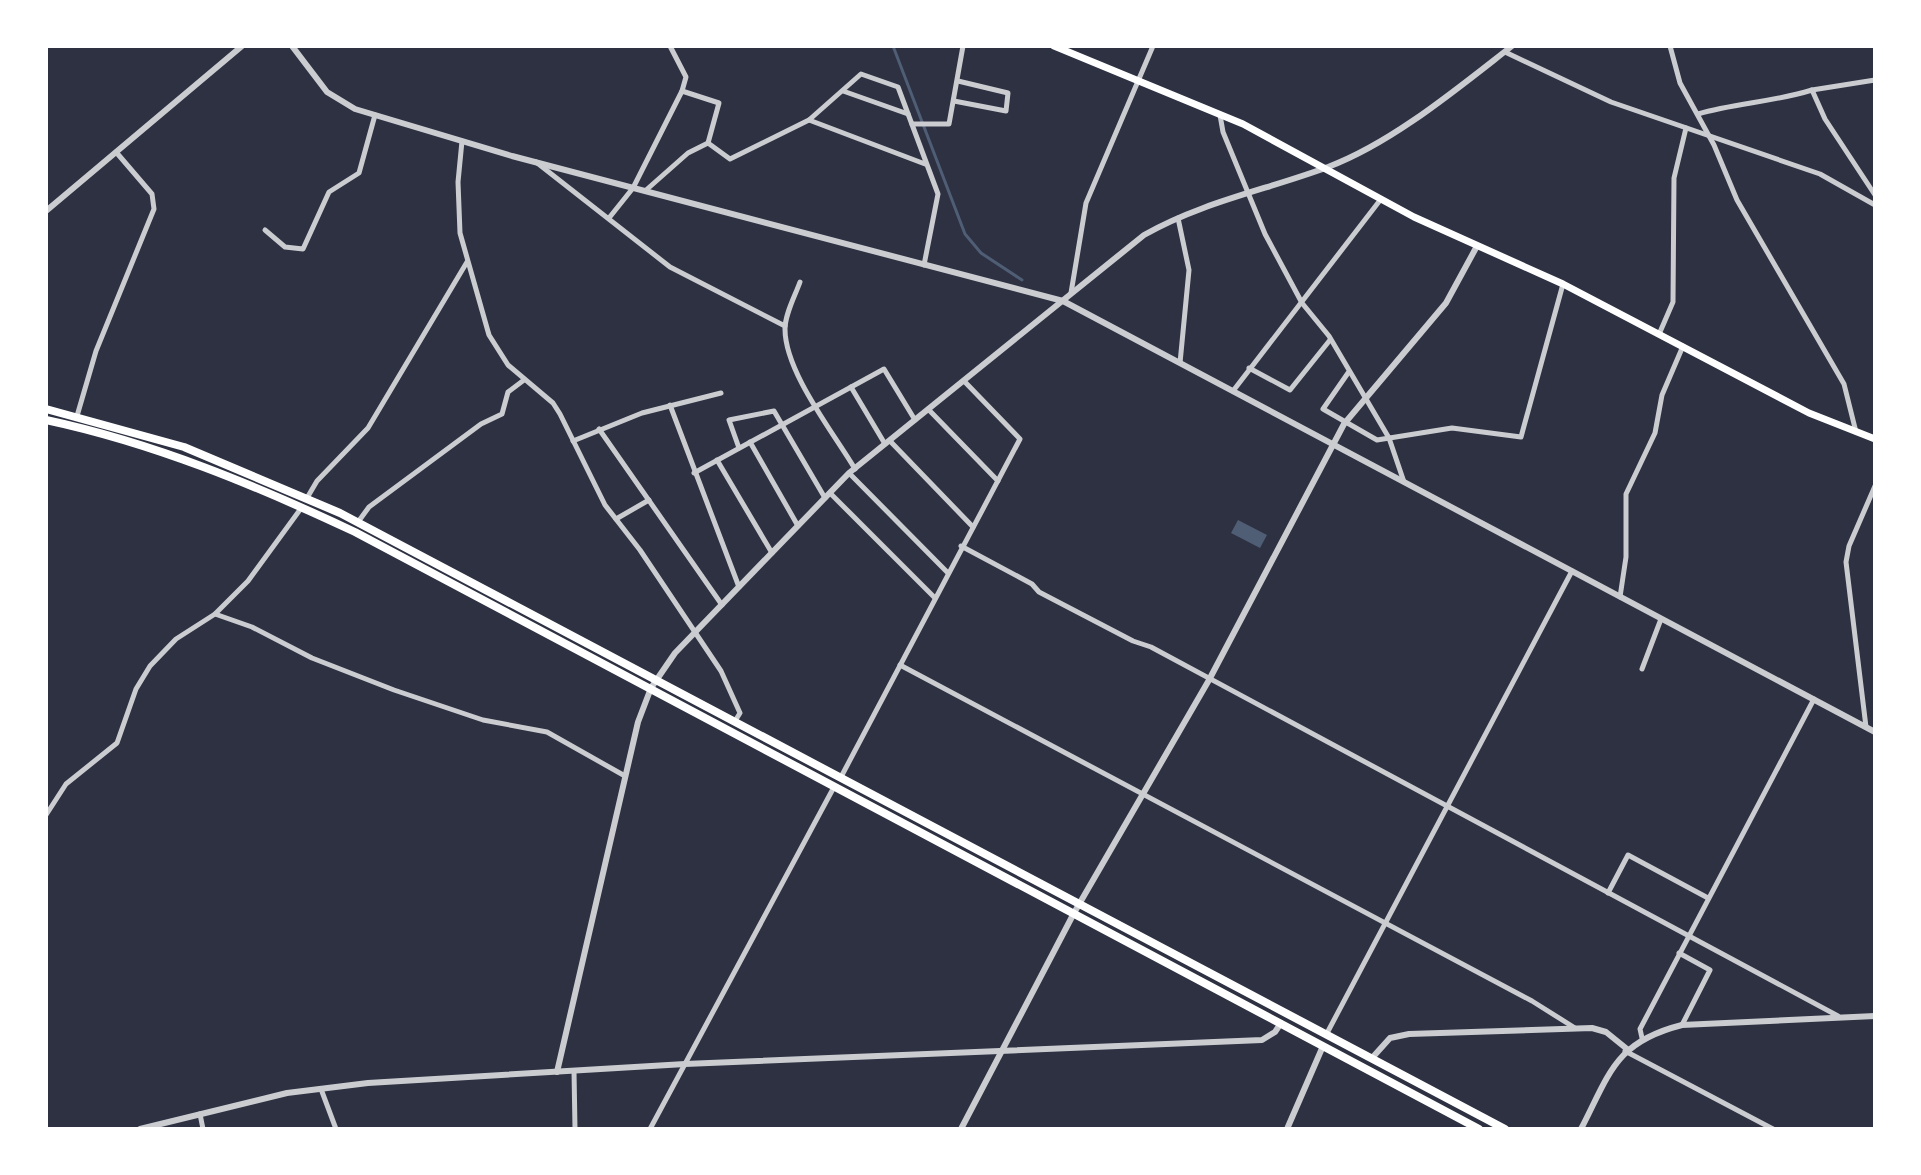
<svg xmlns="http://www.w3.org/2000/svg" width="1921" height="1175" font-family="Rubik,sans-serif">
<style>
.water{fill:#4f5d75}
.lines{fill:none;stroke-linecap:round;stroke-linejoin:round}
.stream{stroke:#4f5d75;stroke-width:3}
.minor{stroke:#caccd0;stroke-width:5}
.tertiary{stroke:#caccd0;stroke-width:6}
.secondary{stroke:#fff;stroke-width:7}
.trunk{stroke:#fff;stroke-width:8}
</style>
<rect width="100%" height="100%" fill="#2d3142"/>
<path class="water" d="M1238,520L1267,535L1260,548L1231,533Z"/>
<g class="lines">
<path class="stream" d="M893,46L965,234L981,253L1022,280"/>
<g class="minor">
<path d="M1670,46L1680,83L1714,145L1737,200L1844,384L1856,432"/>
<path d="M1505,52L1611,102L1820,174L1875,205"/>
<path d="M1812,90L1875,80"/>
<path d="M843,91L908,114"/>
<path d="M954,101L1006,111L1008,93L958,81"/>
<path d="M1698,114C1735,103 1774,102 1812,90L1825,119L1875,195"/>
<path d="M1220,115L1223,132L1265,234L1302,303L1329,336L1389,438L1404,482"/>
<path d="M912,124H949L963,46"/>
<path d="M462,141L458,182L460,233L489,335L508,365L553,403L560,414L605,505L640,550L721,671L740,713L735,721"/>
<path d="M708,143L730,159L809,120"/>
<path d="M536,162L670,267L785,326"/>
<path d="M645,191L688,153L708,143L719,103L682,91"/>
<path d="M609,218L633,188L682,91L686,77L670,46"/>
<path d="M1178,218L1189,270L1180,363"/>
<path d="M265,230L285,247L303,249L329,192L359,173L375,115"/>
<path d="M924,265L938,194L898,87L861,74L809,120L925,164"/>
<path d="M800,282C795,296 785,314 785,329C785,372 833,432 855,469"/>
<path d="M1071,293L1086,203L1153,46"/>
<path d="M1660,332L1673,302L1674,178L1686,128"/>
<path d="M1249,368L1290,390L1330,340"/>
<path d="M1348,373L1323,409L1377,440L1452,428L1521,437L1563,284"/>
<path d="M851,387L885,444"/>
<path d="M1233,391L1381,199"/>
<path d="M670,405L739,587"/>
<path d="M928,409L998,481"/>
<path d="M77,416L96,351L154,209L152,194L116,152"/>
<path d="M599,429L722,605"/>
<path d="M573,441L642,413L721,393"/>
<path d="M890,441L973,527"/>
<path d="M750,442L798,526"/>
<path d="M739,448L729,420L774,411L825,498"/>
<path d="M717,460L772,553"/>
<path d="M694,473L884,369L915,420"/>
<path d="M849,473L947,572"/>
<path d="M830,493L934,597"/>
<path d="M307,498L317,481L368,428L467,262"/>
<path d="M616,519L649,500"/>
<path d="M358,522L369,507L481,424L502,414L508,392L524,380"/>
<path d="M961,546L1032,584L1039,592L1133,641L1151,647L1838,1016"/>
<path d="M1620,597L1626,557V494L1655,433L1662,395L1683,346"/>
<path d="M215,614L252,627L312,658L394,690L483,720L547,732L625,776"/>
<path d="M900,665L1532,1001L1575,1028"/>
<path d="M1642,669L1661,619"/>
<path d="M1866,727L1846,562L1849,546L1875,486"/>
<path d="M841,777L1020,439L964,381"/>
<path d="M46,815L66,784L117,743L136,689L150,666L176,639L215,614L248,581L302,507"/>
<path d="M1608,893L1628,855L1708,898"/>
<path d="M1679,953L1710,970L1682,1025"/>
<path d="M1326,1035L1572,571"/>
<path d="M1642,1038L1640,1029L1814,699"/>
<path d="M1625,1051L1773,1129"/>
<path d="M574,1071L575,1129"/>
<path d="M321,1089L336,1129"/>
<path d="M200,1114L203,1129"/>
<path d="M650,1129L834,787"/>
</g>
<g class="tertiary">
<path d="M292,46L327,92L355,109L512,156L1063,301L1875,732"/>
<path d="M46,211L242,46"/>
<path d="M1372,1058L1390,1038L1409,1034L1592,1028L1606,1032L1627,1049"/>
<path d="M557,1072L638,722L651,688L675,653L849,473L1144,235C1202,202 1266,190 1328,167C1392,143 1458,88 1512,46"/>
<path d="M140,1129L287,1093L368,1083L685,1064L1262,1040L1275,1032L1281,1023"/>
<path d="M961,1129L1074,913L1209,680L1344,424L1446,303L1477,246"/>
<path d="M1287,1129L1323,1046"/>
<path d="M1581,1129C1610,1073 1615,1042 1682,1025L1875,1016"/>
</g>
<path class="secondary" d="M1054,46L1243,124L1414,217L1563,284L1809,413L1875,439"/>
<g class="trunk">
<path d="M46,409L184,447L340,513L1505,1129"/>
<path d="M46,420C154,443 255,485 355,532L1479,1129"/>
</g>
</g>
<rect width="1921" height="1175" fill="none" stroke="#ffffff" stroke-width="96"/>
</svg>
